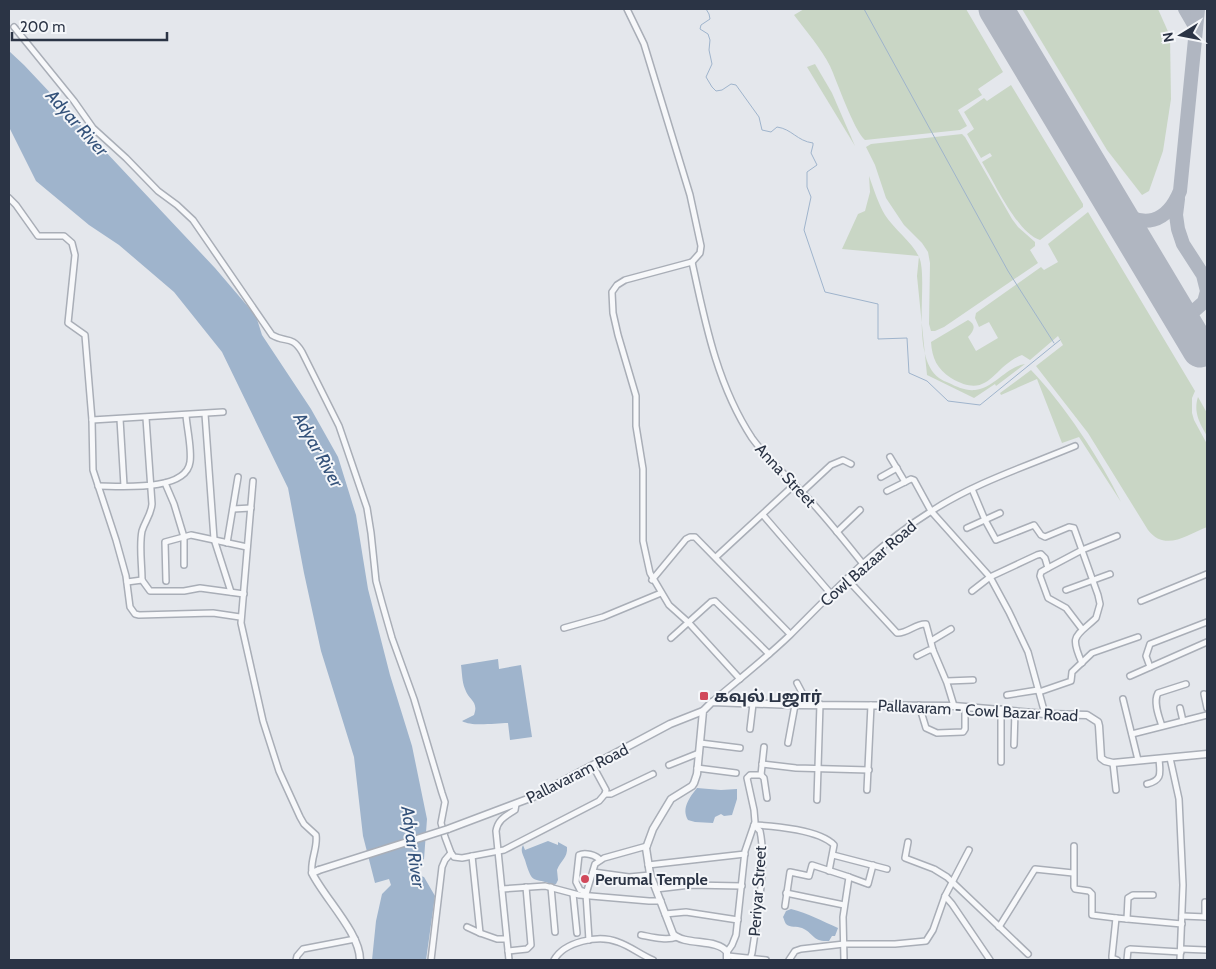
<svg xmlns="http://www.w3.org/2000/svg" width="1216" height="969" font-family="Cabin,'Noto Sans Tamil',sans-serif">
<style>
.green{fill:#c9d6c5}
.water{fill:#9fb4cc}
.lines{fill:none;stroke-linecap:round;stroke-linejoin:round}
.stream{stroke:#9fb4cc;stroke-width:1}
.taxiway{stroke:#b0b6c1;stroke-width:14}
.runway{stroke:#b0b6c1;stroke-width:35}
.minor-casing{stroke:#a9aeb7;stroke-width:8}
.tertiary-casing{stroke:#a9aeb7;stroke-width:9}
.minor{stroke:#f7f8fa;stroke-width:5}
.tertiary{stroke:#f7f8fa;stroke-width:6}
.tertiary-bridge-casing{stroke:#a9aeb7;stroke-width:9;stroke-linecap:butt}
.tertiary-bridge{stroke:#f7f8fa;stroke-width:6}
.poi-dot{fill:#d1495b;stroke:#f4f6f9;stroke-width:2}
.labels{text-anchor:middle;stroke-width:4;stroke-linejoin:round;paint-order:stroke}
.street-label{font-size:16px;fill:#2b3445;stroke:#f4f6f9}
.poi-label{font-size:16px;font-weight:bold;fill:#2b3445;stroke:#f4f6f9;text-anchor:start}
.water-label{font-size:18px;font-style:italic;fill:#34527a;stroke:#f4f6f9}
</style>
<rect width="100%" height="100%" fill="#e4e7ec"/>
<g class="green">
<path d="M804,9H966L1003,72L978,89L982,95L958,110L967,126L960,130L865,140C854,131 837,81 830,66C821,48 806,31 794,15Z"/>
<path d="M1022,9H1158L1170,36L1171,99L1163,151L1149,191L1142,195L1107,150Z"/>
<path d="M815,64L832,93L855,146L807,67Z"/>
<path d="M1011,85L1083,204V207L1040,240C1018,234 994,182 982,162L992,156L990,153L981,158L967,134L974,129L964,112L984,98L987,101Z"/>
<path d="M962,134L965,137L1012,219L1018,227L1035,242V246L1030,250L1038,263L944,327L935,331H931L929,324L930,263L928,252L922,243L904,225L886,198L875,165L866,147L871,144Z"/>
<path d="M869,176C874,190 878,203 885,215C895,231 919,247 921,264C926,293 912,358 939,378C942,380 946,382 949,383C957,387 966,391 975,390C994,388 1006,367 1025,364L996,386L995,384L974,398L927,375L917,276L919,256L842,249L858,214L865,211L870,192Z"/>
<path d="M1088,212L1195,391L1192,398V413L1194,420L1207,444V527C1187,535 1165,552 1148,530L1088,433L1036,366L1063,345L1058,336L1030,360L1022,355C992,366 990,401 951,378C937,369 932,358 931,342L968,320C977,325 974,331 968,337L976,351L998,338L989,322L979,327L975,318L976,313L1041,267L1044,270L1058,262L1048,244Z"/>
<path d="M1031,370C1063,403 1101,460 1121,502L1079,437L1062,443L1037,379L1001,395L1000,393Z"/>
<path d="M1198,397L1207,413V436C1200,424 1193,412 1198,397Z"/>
</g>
<g class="water">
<path d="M9,51L24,65L215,268L256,316L262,335L311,409L338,457L356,515L368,589L390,675L412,746L427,819L424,859L411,868L414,874L424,877L435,896L426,960H372L376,921L382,894L391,885L389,879L375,883L363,836L354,757L321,651L304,573L288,488L222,352L174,292L119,245L89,225L36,181L9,127Z"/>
<path d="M498,659L499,669L521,665L532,737L510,740L508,723C495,723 472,727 462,721L474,715C479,701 469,701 465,689C462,682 462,672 461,665Z"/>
<path d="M697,788L721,790L737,789V799L732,815L724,816L721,814L715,817L713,823L695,822L688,820C681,808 690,797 697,788Z"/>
<path d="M548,841L558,845V842L567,847C568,858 560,861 557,870L558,880L556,884L554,885C533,876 533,887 525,860C523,854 520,851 523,845L525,850Z"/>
<path d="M791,909C808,913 822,921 838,928L835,936H832L829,941C812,942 814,933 802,928C797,926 790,928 786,924C785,923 784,919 783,917L786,911Z"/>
</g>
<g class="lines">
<g class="stream">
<path d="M706,9L709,14L710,19L701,25L700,29L708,34L710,40L709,50L712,64L706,77L712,87L716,91L722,90L731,84L736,85L759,117L762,130L771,132L777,127C792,129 797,141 813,143V145L811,153L817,165L807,172V187L811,197L804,230L825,292L878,304V339L907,338L909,373L927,381L948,401L980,405L1060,340"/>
<path d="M864,9L1008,271L1054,343"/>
</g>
<g class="taxiway">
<path d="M1185,9L1196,28"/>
<path d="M1116,208C1143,230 1167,223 1180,191L1198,9"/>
<path d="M1172,305L1182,310H1195L1204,302L1207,291L1203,275L1183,244L1178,229L1176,215L1178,199"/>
</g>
<path class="runway" d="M996,9L1200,350"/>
<defs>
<g id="minor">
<path d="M627,9L644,44L690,195L701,246L700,253L692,262L625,280L617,285L612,292L613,313L618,335L636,396V426L643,469V541L650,573L669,605L688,622L740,679"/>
<path d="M14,27L74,101L93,128L126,158L158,191L177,205L193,220L272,335C285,343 292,335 302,352L339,426L367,508L371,533L376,581L382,603L392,638L414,699L442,793L445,802L441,823L445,837L451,853L454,857L462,858L504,850L599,801L605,794L606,790L593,766"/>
<path d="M9,198L16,205L38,236H64L72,243L75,255L68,323L85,335L92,420L93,470L116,540L126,576L130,607L135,614L139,615L213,613L240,617"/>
<path d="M692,262C705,322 717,385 752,438C767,459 786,475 804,494C825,516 844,540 863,564"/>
<path d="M205,414L214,539L231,592"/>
<path d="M120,419L124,486"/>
<path d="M92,420L223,412"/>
<path d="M890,457L905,482"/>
<path d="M881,477L897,468"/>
<path d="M253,481L241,623L263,721L279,771L300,817L304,824L316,835C318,848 310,860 312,873"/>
<path d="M165,483L174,504L184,537V565"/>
<path d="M98,486C120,486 186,492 190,462C192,449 187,429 186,415"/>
<path d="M972,489L985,520L996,540L1034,525L1041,535L1045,537L1069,527L1074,528L1098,595L1100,604L1096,618C1076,637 1069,634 1082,663"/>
<path d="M887,491L911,479L914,480L931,511L990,577L1009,612L1028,652L1045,714"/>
<path d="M802,492L831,465L843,460L851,464"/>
<path d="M233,509L251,508"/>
<path d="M763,515L831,594"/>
<path d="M967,528L1000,513"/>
<path d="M837,532L860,510"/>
<path d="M227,543L238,477"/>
<path d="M716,557L794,485"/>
<path d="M1048,568L1082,550L1117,536"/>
<path d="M847,579L897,633C907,634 916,623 926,624L933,650"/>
<path d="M142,580C142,564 139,546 142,531C145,521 151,515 152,504L146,418"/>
<path d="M652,580L686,539L690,537H695L790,634"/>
<path d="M166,581L165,542L191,535L247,547"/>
<path d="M127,582L142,580L150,591H184L200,588L244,594"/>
<path d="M1066,590L1110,574"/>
<path d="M972,591L990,577L1037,555L1041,554L1045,558L1048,568L1041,572L1040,576L1048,598L1066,608L1082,629"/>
<path d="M1141,601L1207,574"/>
<path d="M564,628L603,617L661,593"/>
<path d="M671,638L711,602L715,601L769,654"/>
<path d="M931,641L951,629"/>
<path d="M917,656L929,650H933L947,683L954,706"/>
<path d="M1150,667L1146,656L1150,644L1207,622"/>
<path d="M1130,676L1207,642"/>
<path d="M947,681L973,680"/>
<path d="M797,683L808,704"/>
<path d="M1039,692L1071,681L1072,672L1092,653L1138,637"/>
<path d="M1204,694L1207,708"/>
<path d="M1007,695L1038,690"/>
<path d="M1123,699L1138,760"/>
<path d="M712,702C738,680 765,659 790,635C834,591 877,545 930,512C974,483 1027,466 1075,446"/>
<path d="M919,705L926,728L937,733L963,732L965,729V707"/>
<path d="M1180,708L1183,721"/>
<path d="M1001,709V762"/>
<path d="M1162,726C1159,717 1153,702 1158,693L1186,684"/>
<path d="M750,729L753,704"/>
<path d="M1132,734L1207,715"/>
<path d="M700,743L740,748"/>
<path d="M788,743L795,705"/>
<path d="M1014,745L1015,711"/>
<path d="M1170,758L1179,799L1183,885L1180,960"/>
<path d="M1113,763L1116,790"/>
<path d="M762,764L796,768L869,770"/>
<path d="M669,765L699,753"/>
<path d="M697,768L736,773"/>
<path d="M761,775L764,747"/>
<path d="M761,775L764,778L767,798"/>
<path d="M1147,784C1163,780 1160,773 1159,759"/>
<path d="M867,790L871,705"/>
<path d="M605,794H611L653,774"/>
<path d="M817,800L820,704"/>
<path d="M755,825C775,826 820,830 834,845L829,871"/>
<path d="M908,842L905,858L934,869L947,877L1028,954"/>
<path d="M1074,846V887L1075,889L1089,891L1092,894V915L1116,918"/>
<path d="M833,855L887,869"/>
<path d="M648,865L745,854"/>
<path d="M593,872L629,877L650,875"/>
<path d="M849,877L868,884L873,865"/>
<path d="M551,887L555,932"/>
<path d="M502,889L545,886L579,895L649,901H661"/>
<path d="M656,889L690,885L742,886"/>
<path d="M586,892L580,890L576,882L579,855C585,852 596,855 600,860"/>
<path d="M786,893L844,905"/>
<path d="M573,894L577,933"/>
<path d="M945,896L952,904L990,960"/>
<path d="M785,906L790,872L809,876L812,865L849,877L843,917L844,960"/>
<path d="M665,914L686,912L738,920"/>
<path d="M1182,916L1207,917"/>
<path d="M1205,917V902"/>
<path d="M1127,919L1128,898L1133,895H1153"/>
<path d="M467,927L480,933L472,856"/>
<path d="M999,927L1035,869L1073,873"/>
<path d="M480,933L497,939H506"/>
<path d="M641,935C652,937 666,941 677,937"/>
<path d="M589,940L586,894L595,864L604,858L647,846"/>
<path d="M1181,949L1206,950"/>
<path d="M508,951L527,949L531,945L526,887"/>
<path d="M727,952L732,945L736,935L745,851L755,822L754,810L747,778L750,775H761"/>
<path d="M728,956L766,960"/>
<path d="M750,959L752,953C757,919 767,863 760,831L754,825"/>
<path d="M296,960L297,956L303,949L355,939"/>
<path d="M431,960L442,867L445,860L451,853"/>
<path d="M509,960L496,831C498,819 506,816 515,810L516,804"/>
<path d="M554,960C564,942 598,934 618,942C630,946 641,955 653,960"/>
<path d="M789,960L795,951L801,949L844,944H895L926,941L933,930L945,896L969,850"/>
<path d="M1117,960L1112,958V956L1116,918L1182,924"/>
<path d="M1127,960L1128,950L1130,949L1181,952"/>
</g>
<g id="tertiary">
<path d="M448,829L533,797L670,724L703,711"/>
<path d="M319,870L312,873C325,899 360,933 360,960"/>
<path d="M727,960V952C717,938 685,946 673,934L650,874L646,848L653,829L671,799L692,786L694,783L697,774L703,711L712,702L795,705L954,706L1045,714L1087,715L1098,722L1099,726L1101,758L1105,761L1113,763L1207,754"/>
</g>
</defs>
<use href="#minor" class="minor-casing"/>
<use href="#tertiary" class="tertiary-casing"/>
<use href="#minor" class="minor"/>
<use href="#tertiary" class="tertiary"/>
<defs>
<path id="tertiary-bridge" d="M319,870L448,829"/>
</defs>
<use href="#tertiary-bridge" class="tertiary-bridge-casing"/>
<use href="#tertiary-bridge" class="tertiary-bridge"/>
</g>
<g class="poi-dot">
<rect x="699" y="691" width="10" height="10" rx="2.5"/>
<circle cx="585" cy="879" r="5"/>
</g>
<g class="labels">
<g class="street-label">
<text transform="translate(786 475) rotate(47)" y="6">Anna Street</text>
<text transform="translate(868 563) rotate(-41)" y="6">Cowl Bazaar Road</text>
<text transform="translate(978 710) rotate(3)" y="6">Pallavaram - Cowl Bazar Road</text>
<text transform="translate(577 773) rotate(-27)" y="6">Pallavaram Road</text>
<text transform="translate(757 891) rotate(-86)" y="6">Periyar Street</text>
</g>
<g class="poi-label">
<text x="714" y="702">கவுல் பஜார்</text>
<text x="595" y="885">Perumal Temple</text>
</g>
<g class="water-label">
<text transform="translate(77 123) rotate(48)" y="6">Adyar River</text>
<text transform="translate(318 450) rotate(61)" y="6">Adyar River</text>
<text transform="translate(413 847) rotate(82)" y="6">Adyar River</text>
</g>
</g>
<rect width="1216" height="969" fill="none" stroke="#2b3445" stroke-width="20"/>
<g transform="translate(1181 35) rotate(260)" stroke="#f4f6f9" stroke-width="4" paint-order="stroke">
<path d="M0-4L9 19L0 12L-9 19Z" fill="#2b3445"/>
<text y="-8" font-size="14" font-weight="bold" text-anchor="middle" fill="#2b3445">N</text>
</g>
<path d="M12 32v8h155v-8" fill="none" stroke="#2b3445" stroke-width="2.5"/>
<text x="20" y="32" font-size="15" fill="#2b3445" stroke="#f4f6f9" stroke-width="4" paint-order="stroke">200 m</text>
</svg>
